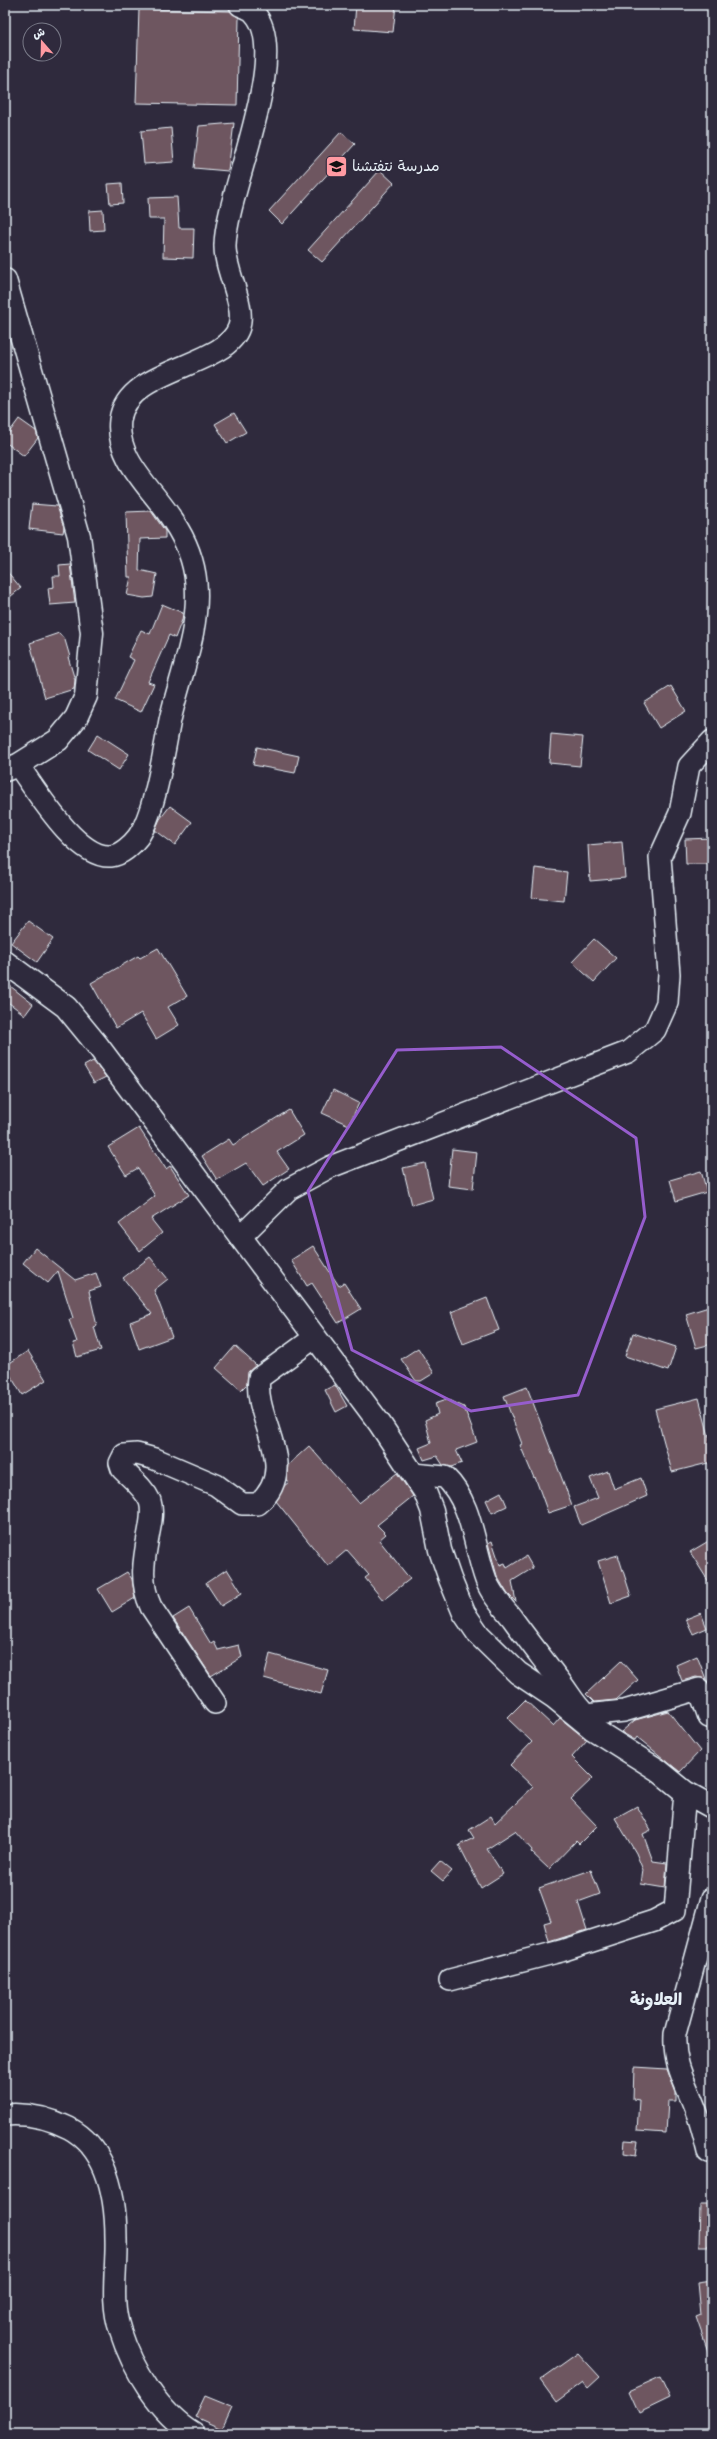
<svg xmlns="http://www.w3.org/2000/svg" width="717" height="2439" font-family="'Comic Neue','Playpen Sans Arabic',sans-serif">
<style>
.building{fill:#6e5660;stroke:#e8f1f8}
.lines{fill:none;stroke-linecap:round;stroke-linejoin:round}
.minor-casing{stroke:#e8f1f8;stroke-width:24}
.tertiary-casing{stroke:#e8f1f8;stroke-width:25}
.minor{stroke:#2f2a3d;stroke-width:21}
.tertiary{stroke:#2f2a3d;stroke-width:22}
.marked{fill:none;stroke:#965dcd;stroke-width:3;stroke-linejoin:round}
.labels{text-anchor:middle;stroke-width:4;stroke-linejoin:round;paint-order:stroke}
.poi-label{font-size:15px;fill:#e8f1f8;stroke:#2f2a3d;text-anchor:start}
.quarter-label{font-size:17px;font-weight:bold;fill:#e8f1f8;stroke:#2f2a3d}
</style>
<rect width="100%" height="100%" fill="#2f2a3d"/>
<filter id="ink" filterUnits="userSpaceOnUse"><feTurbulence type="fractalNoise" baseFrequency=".025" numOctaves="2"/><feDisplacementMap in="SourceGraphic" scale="8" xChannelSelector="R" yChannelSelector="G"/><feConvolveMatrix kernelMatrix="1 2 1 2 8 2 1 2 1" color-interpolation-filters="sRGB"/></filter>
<g filter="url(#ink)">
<g class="building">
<path d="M356,5H396L393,32L354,29Z"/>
<path d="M139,9L230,11L239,18L237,105L136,103Z"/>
<path d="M234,123L228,171L194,168L199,126Z"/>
<path d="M171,128L174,162L144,164L141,131Z"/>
<path d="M341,132L355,144L282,224L269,211Z"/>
<path d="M380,170L394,183L322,262L308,250Z"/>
<path d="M122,183L123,203L110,204L108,184Z"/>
<path d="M177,197L179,228H194L193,258L163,257L164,219H149L148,198Z"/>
<path d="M103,210L104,230L90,231L89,211Z"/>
<path d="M234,413L246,432L227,443L215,424Z"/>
<path d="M19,419L36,431L38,438L24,456L5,442V438Z"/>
<path d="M32,504L57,506L64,527L63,533L29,529Z"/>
<path d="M151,511L165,531V538L140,539L139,570L157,574L153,597L144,598L127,595L131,577H128L126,512Z"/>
<path d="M70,564L75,603L50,605L48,588L54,587L53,576H60L59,565Z"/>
<path d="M5,569L21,588L5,601Z"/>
<path d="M162,604L183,613L182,620L175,638L169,635L148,682L154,684L141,712L115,700L134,660L128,657L141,630L150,634Z"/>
<path d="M59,633L65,640L70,657H68L75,680L74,689L45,698L30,643Z"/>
<path d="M671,686L686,711L659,728L644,703Z"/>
<path d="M98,734L129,754L119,770L88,750Z"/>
<path d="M551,734L583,737L580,766L549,763Z"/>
<path d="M257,747L299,756L295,773L253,765Z"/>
<path d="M170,806L192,822L175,845L155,830L160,819Z"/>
<path d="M712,838V864H686L685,839Z"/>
<path d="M622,842L625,878L590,881L588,845Z"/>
<path d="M535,868L567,872L564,901L532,898Z"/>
<path d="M28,921L53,939L37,962L11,943Z"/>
<path d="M594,939L616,958L594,982L572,962Z"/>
<path d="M158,948L187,996L168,1007L179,1025L156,1039L141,1013L116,1028L91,983L138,956L140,958Z"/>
<path d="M5,982L33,1004L25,1015L5,1000Z"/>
<path d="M93,1061L106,1077L94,1083L84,1066Z"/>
<path d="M333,1090L359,1103L349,1125L322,1113Z"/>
<path d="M289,1110L304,1135L277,1152L289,1169L263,1186L246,1163L217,1180L202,1156L229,1139L233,1145Z"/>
<path d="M139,1128L166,1169L170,1166L189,1195L151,1219L162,1233L140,1251L119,1224L155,1196L138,1168L126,1175L108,1147Z"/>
<path d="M452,1149L477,1152L473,1189L448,1186Z"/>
<path d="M425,1163L433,1199L412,1205L403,1168Z"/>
<path d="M701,1171L707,1192L676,1201L670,1180Z"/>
<path d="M313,1246L339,1286L344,1283L361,1309L338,1323L312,1283L307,1286L291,1260Z"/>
<path d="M35,1248L75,1280L96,1273L101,1287L89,1291L97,1326L94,1327L101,1350L77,1357L73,1343L77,1342L69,1320L73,1318L58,1271L48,1283L23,1263Z"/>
<path d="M150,1257L168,1279L154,1290L172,1337L139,1349L130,1322L152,1314L123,1278Z"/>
<path d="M487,1298L499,1330L463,1344L451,1312Z"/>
<path d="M712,1306V1344L696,1348L686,1314Z"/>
<path d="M633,1333L676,1347L668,1371L625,1356Z"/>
<path d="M235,1346L256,1365L248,1372L247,1384L241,1390L216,1368Z"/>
<path d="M418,1348L434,1373L421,1381H416L401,1359Z"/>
<path d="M28,1351L46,1380L22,1395L5,1366Z"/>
<path d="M335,1385L347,1406L336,1412L325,1390Z"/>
<path d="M527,1387L572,1505L548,1513L535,1477L534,1478L520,1445L522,1444L504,1396Z"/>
<path d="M699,1398L712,1448V1462L672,1472L655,1409Z"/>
<path d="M447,1399L464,1407L477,1442L456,1450L462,1463L451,1467L443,1465L437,1456L424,1460L419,1448L431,1443L425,1420L438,1414L435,1403Z"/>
<path d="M309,1446L359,1503L397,1473L413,1496L377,1525L386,1534L379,1540L410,1579L383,1600L365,1578L369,1575L347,1550L328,1566L276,1501L284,1486L289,1482L286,1480L288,1465Z"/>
<path d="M608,1471L614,1489L641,1478L647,1496L581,1525L574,1507L598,1498L590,1478Z"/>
<path d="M501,1492L507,1506L492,1513L486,1500Z"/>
<path d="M712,1539V1587L690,1552Z"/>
<path d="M492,1541L500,1565L505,1563L507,1568L526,1556L533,1568L512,1581L516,1602L507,1593L497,1576L488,1543Z"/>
<path d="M618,1555L631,1596L611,1603L598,1561Z"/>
<path d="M227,1569L242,1593L221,1606L206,1583Z"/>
<path d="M127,1572L132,1579L135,1598L112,1612L98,1589Z"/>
<path d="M189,1608L211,1644L214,1642L218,1650L239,1645L242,1657L211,1676L173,1618Z"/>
<path d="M701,1613L707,1628L693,1634L686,1619Z"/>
<path d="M270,1654L328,1670L321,1694L264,1678Z"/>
<path d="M697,1656L706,1679L696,1677L682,1681L676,1665Z"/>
<path d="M621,1661L638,1680L616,1700L594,1702L586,1694Z"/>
<path d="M525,1700L553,1726L560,1718L587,1740L572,1757L593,1778L571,1799L597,1826L579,1844L576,1841L549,1869L531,1852L532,1850L515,1831L487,1849L503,1874L481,1888L459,1845L474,1838L469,1830L491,1816L495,1823L533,1787L510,1765L532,1742L507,1718Z"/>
<path d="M668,1711L700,1751L680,1772L637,1737L635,1740L621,1732L635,1720Z"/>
<path d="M637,1806L651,1830L643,1834L653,1861L667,1863L665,1888L641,1884L643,1870L636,1853L615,1818Z"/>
<path d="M440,1861L452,1871L443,1881L431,1871Z"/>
<path d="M591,1870L600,1894L578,1902L587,1930L549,1942L544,1923L551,1921L539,1888Z"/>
<path d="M634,2067L667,2069L676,2093V2101H668L666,2133L637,2131L639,2100L633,2099Z"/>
<path d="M625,2140L638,2141L636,2155L624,2153Z"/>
<path d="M700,2205H712V2246H699Z"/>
<path d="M712,2280V2356L710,2357L696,2317L701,2315L698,2282Z"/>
<path d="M578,2353L600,2377L588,2388L583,2382L556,2402L540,2380Z"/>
<path d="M660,2377L670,2398L639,2413L629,2391Z"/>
<path d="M205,2396L232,2407L222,2429L195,2417Z"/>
</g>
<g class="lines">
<defs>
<g id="minor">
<path d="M18,765C36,790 77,859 111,856C121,855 132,845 138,837C155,813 164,750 170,720C180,676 200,629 196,583C194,561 185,539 173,521C154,490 115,460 120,420C127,367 226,368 239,327C246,304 224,270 225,245C226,193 292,53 254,13C251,9 244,7 240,5"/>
<path d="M240,1237L289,1189L330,1167L628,1052L655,1030L667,1003L669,974L660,857L680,813L689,766L712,741"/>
<path d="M413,1474L445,1477C473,1504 473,1545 486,1580C491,1594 503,1607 512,1618C527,1639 543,1659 558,1679C568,1691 574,1704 586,1715L624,1711L699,1689L709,1717L712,1718"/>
<path d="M215,1703L151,1607C139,1582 144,1558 149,1532C151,1522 153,1511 150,1501C144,1488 132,1479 122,1469L120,1463L124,1455L137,1454L155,1459L216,1485L242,1504H258C301,1467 253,1421 259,1378L314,1338"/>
<path d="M450,1980L561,1951L654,1921L675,1910L685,1792"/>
<path d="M5,2115C28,2113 49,2118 69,2128C108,2149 116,2199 116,2239C117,2269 110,2301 120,2330C132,2368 159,2413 194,2434"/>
<path d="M708,2152C705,2140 702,2127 698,2116C688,2086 673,2067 675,2034L712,1898"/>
</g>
<g id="tertiary">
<path d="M5,280L79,536L92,633L86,696L76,718L58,740L18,765L5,770"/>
<path d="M5,962L66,1007L98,1046L380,1424L413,1474L425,1492L432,1510L440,1550L450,1579L464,1613L479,1635L518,1673L554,1697L593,1729L658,1770L685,1792L712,1807"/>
</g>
</defs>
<use href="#minor" class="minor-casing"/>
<use href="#tertiary" class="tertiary-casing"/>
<use href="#minor" class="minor"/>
<use href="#tertiary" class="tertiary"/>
</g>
</g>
<path class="marked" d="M501,1047L636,1138L645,1217L578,1395L471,1411L352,1350L308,1191L397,1050Z"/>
<defs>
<symbol id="school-square" viewBox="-11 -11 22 22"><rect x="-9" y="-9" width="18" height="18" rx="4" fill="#ff9aa2" stroke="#2f2a3d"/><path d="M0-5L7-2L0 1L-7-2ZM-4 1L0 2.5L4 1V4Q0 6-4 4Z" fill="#111"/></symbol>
</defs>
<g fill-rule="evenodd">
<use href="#school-square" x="324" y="154" width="25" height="25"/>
</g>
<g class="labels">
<g class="poi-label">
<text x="352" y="171">مدرسة نتفتشنا</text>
</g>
<g class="quarter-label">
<text x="656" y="2005">العلاونة</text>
</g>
</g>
<rect width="717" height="2439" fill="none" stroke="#2f2a3d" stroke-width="20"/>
<rect x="10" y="10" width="697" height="2419" fill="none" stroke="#e8f1f8" stroke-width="1.5" filter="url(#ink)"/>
<g transform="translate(42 42) rotate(340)"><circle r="19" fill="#2f2a3d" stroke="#797a88"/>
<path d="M0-3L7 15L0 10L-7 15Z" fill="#ff9aa2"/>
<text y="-6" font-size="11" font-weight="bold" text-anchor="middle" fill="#e8f1f8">ش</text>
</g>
</svg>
